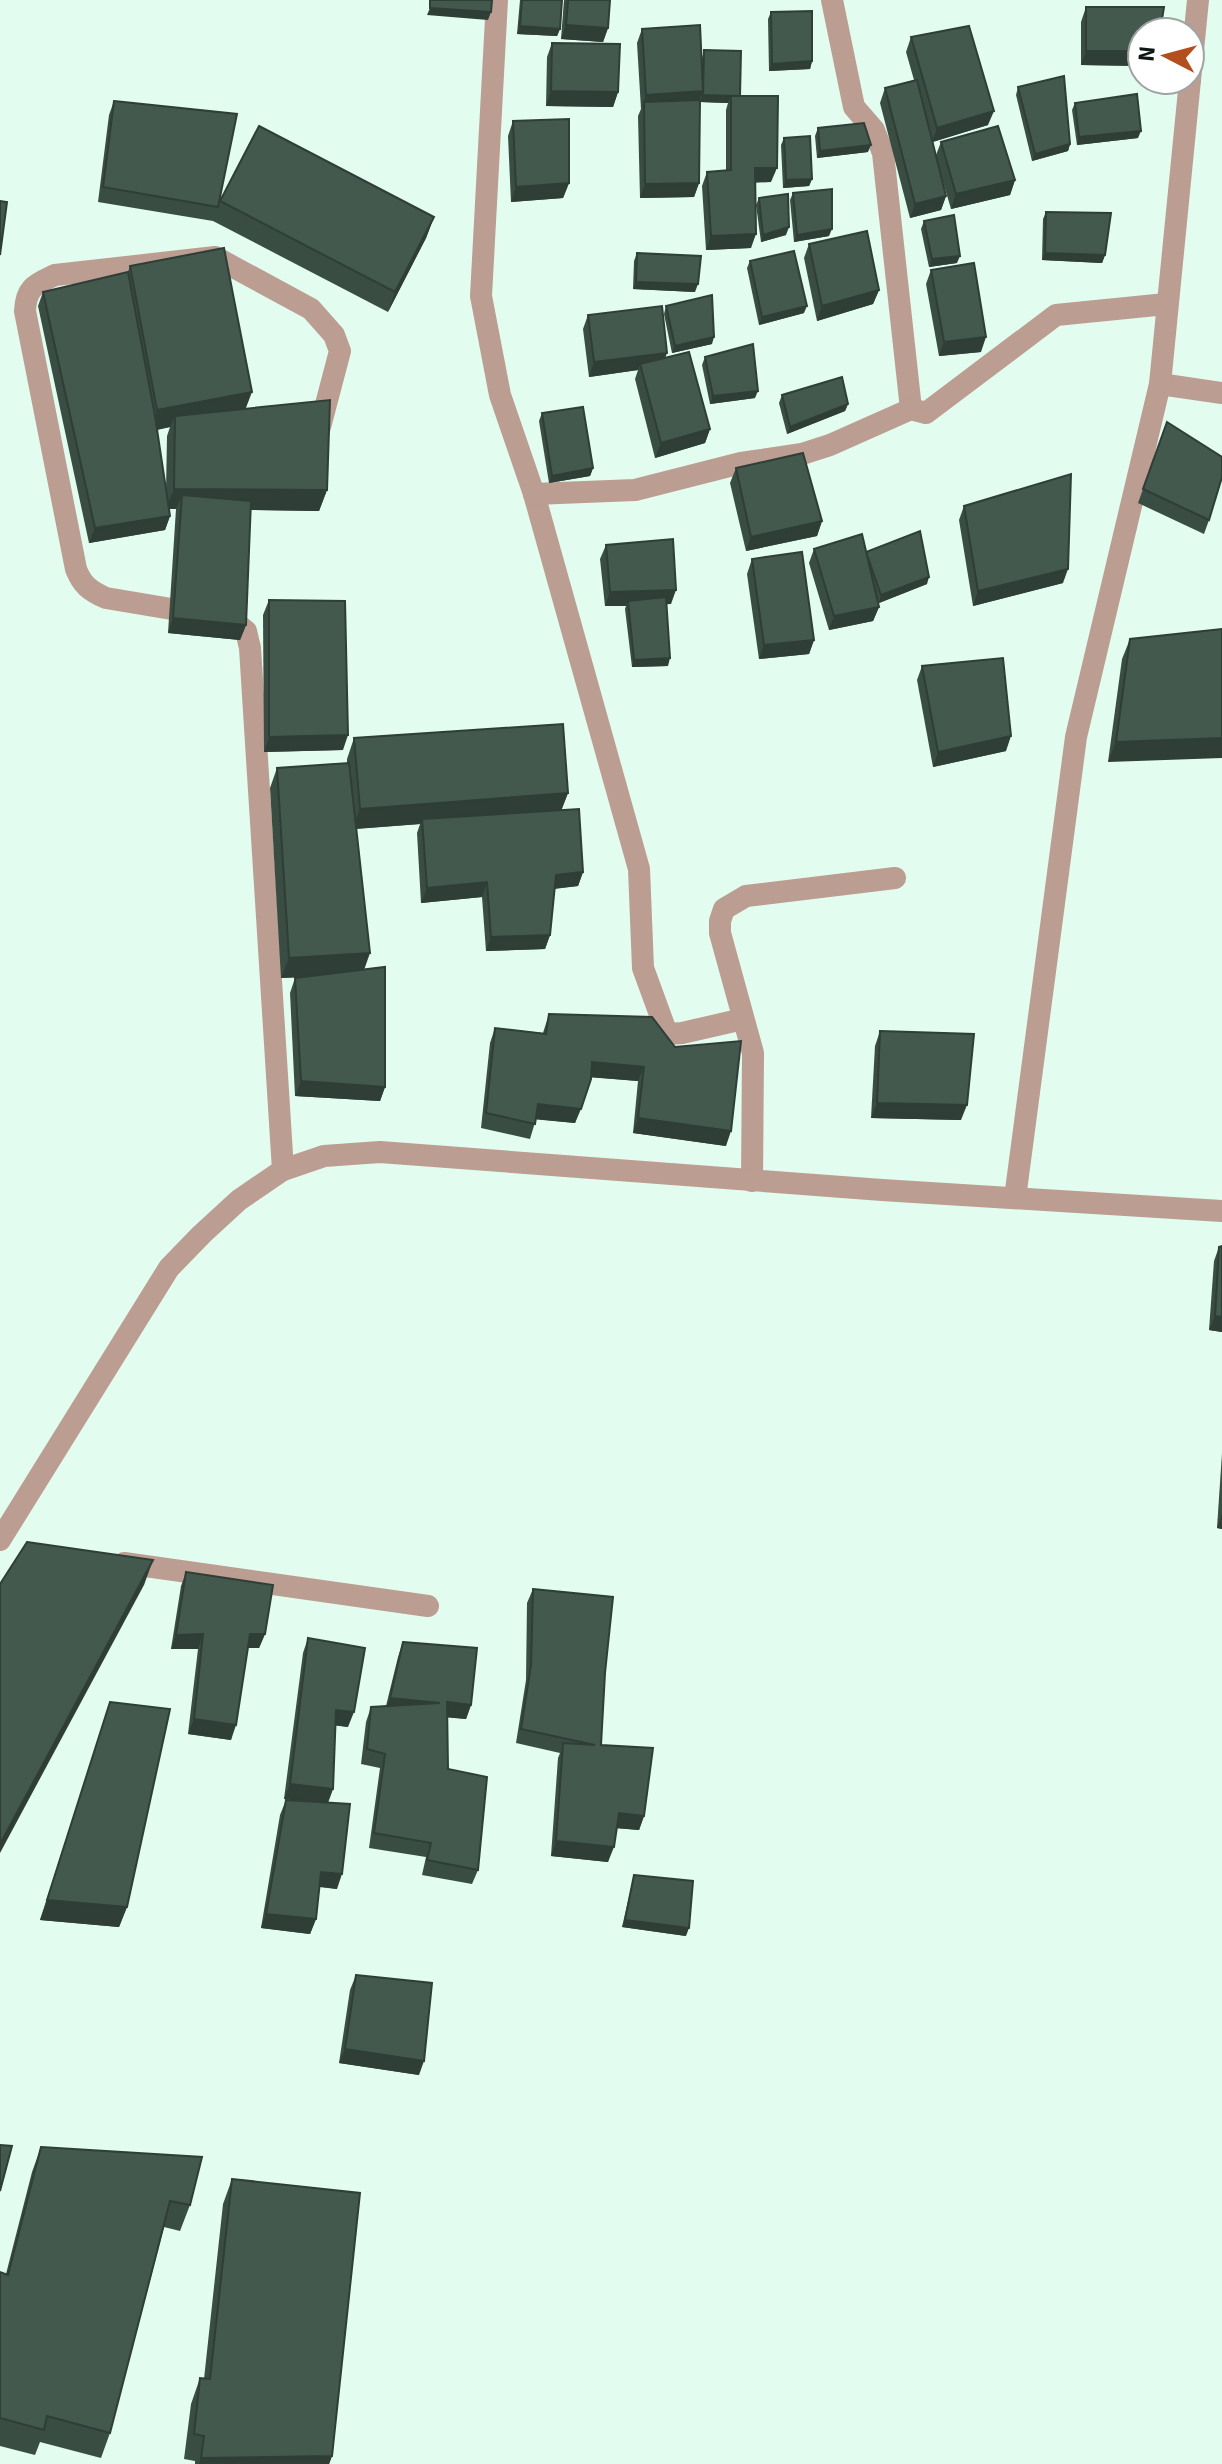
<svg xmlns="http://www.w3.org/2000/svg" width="1222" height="2464" font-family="Signika,sans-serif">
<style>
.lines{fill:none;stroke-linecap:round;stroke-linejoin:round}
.service{stroke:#bb9d91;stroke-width:22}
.minor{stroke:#bb9d91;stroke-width:22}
.wall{fill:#3a4d43;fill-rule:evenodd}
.shaded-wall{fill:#2f3e37}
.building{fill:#43594e;stroke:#2f3e37;stroke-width:2}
</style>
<rect width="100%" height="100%" fill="#e2fcef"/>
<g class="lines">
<path class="service" d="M283,1170L250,648L246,631L231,619L106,598C90,591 82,585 76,569L25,311C26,287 36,284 55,275L215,257L311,309L334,335L340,351L320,427"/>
<g class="minor">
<path d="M497,0L481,296L500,395L534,494L639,869L643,968L666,1031L669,1034L682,1033L743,1019"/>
<path d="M832,0L854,107L874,130L883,153L911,409L926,413L1056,315L1166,304"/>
<path d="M1190,80L1198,0"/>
<path d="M1160,384L1222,393"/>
<path d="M534,494L635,490L741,463L802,454L830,445L911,409"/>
<path d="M752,1181L753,1053L720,933V921L724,909L746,896L895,878"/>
<path d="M1015,1198L1076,737L1160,384L1190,80"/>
<path d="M0,1540L169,1268L202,1234L239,1200L283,1170L324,1156L380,1152L882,1190L1222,1211"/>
<path d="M124,1563L428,1606"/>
</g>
</g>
<g class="wall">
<path d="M520,0H562L560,29L557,36L517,34Z"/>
<path d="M564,0H610L608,28L603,42L561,39Z"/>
<path d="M1086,7L1142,32V66L1081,65V22Z"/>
<path d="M771,12L812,61L810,69L769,71L768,19Z"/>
<path d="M642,29L702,65V58L704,50L740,96L771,182H755L751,248L706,250L702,186L707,172L726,170V110L728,103L700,102L701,97L700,100L699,183L694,197L640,198L638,116L641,109L637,43Z"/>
<path d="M911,37L988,125L933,142L936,155L941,142L1015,180L1010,195L951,209L941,175L946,196L941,210L910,218L880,103L885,88L914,80L906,52Z"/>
<path d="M552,43L618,92L613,107L546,106L547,57Z"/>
<path d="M1018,87L1070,144L1068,151L1032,161L1016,95Z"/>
<path d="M114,101L218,207L220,201L434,217L426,238L388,312L213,221L98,202L109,115Z"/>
<path d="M1075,103L1138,138L1077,145L1072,110Z"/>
<path d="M513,121L569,183L563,198L511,202L508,136Z"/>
<path d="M818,128L868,152L817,158L815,136Z"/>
<path d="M784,138L812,179L809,186L783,188L781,145Z"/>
<path d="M793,193L829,236L794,242L790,200Z"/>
<path d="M759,198L786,235L761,242L756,205Z"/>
<path d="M1046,212L1105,255L1102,263L1042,260L1043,219Z"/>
<path d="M924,221L957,263L929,267L921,229Z"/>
<path d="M809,244L879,290L873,304L817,321L804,258Z"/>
<path d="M637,253L695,292L633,289L634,261Z"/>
<path d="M750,261L804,313L759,325L747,268Z"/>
<path d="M130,266L246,408L327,490L319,511L250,510L246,625L240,640L168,633L176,509H169L170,516L165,530L89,543L38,306L43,292L128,272ZM170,427L167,436L166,491L157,430Z"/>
<path d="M931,270L981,352L939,356L926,284Z"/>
<path d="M666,306L712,344L672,353L664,314Z"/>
<path d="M588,315L665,358L710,429L705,443L655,458L635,379L638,370L589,377L583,329Z"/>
<path d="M705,357L755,398L710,404L702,365Z"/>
<path d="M782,395L848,404L845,411L787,434L779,403Z"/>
<path d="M542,413L593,468L590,476L549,483L539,421Z"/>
<path d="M1167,422L1209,520L1204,534L1138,503Z"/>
<path d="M736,468L822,521L817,536L746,551L730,483Z"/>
<path d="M964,506L1063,583L973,606L959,520Z"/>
<path d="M606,545L671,604H666L668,666L632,667L625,609L626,606H605L600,559Z"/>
<path d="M814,549L866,552L927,584L879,603L876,596L879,607L873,621L829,630L809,563Z"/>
<path d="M752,559L814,640L809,654L759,659L747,574Z"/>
<path d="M269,600L343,750L264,752L263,615Z"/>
<path d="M1222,629L1108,762L1122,659L1130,639Z"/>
<path d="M922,666L1006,751L933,767L917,680Z"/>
<path d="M354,738L568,793L561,810L583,872L578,886L554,889L550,935L545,949L486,951L482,897L421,903L417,833L420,824L356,829L364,970L385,1087L380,1101L295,1096L290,993L295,978L310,977L281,978L270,788L277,768L347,764V759Z"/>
<path d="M549,1014L652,1017L726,1146L633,1133L638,1081L591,1077L575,1123L536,1119L530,1139L481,1128L490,1043L495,1028L543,1033Z"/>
<path d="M880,1031L961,1120L871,1118L875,1046Z"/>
<path d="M1219,1247L1222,1332L1209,1330L1214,1261Z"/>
<path d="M1222,1453V1529L1217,1528Z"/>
<path d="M186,1572L265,1634L259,1648H248L231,1740L188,1734L198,1649H171L181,1586Z"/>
<path d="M533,1589L605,1673L601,1745L644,1816L639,1830L617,1828L608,1862L551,1856L558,1758L560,1753L516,1743L526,1680L527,1603Z"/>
<path d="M308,1638L348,1727L335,1725L333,1789L328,1803L337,1889L319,1887L316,1919L310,1934L261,1928L280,1815L286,1800L314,1802L284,1799L303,1653Z"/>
<path d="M403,1642L471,1705L466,1719L448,1717V1769L478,1870L472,1884L422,1875L426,1857L369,1848L380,1768L361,1764L366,1722L371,1707L386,1706L398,1657Z"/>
<path d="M110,1702L127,1907L119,1927L40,1920Z"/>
<path d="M634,1875L686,1936L622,1927Z"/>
<path d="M356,1975L419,2075L339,2063L350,1990Z"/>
<path d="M41,2147L190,2205L180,2231L164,2227L110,2433L101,2458L40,2442L35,2455L0,2446V2272L6,2274L32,2172Z"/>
<path d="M232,2179L332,2456L329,2464H195V2461L184,2459L191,2404L200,2378L204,2379L223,2204Z"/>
</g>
<g class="shaded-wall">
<path d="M430,8L491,12L488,20L427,15Z"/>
<path d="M566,25L608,28L603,42L561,39Z"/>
<path d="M520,26L560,29L557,36L517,34Z"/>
<path d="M1086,51H1142V66L1081,65Z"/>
<path d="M812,61L810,69L769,71L772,64Z"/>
<path d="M551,91L618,92L613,107L546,106Z"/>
<path d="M703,91L698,106L644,102L641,109L646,95Z"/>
<path d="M703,95L731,96L728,103L700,102Z"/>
<path d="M994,111L988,125L932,142L937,128Z"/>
<path d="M1141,131L1138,138L1077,145L1079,137Z"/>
<path d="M1070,144L1068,151L1032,161L1035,154Z"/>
<path d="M871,145L868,152L817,158L820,151Z"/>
<path d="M755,168H777L771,182L750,183Z"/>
<path d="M812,179L809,186L783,188L786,180Z"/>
<path d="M1015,180L1010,195L951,209L956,194Z"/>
<path d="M569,183L563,198L511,202L516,187Z"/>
<path d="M699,183L694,197L640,198L645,184Z"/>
<path d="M946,196L941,210L910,218L915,204Z"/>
<path d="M434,217L426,238L388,312L395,292Z"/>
<path d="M789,227L786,235L761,242L763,235Z"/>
<path d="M832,229L829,236L794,242L797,235Z"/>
<path d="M756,234L751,248L706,250L711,236Z"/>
<path d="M1045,253L1105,255L1102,263L1042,260Z"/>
<path d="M960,256L957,263L929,267L932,259Z"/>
<path d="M636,282L698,284L695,292L633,289Z"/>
<path d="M879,290L873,304L817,321L822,306Z"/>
<path d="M807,306L804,313L759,325L762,317Z"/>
<path d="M714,337L712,344L672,353L675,346Z"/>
<path d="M986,337L981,352L939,356L944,342Z"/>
<path d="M667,353L662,367L640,364L638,370L589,377L594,362Z"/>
<path d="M758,391L755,398L710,404L713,396Z"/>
<path d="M252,392L244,413L175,416L170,427L150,431L157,410Z"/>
<path d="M848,404L845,411L787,434L790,427Z"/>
<path d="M710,429L705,443L655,458L661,443Z"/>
<path d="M593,468L590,476L549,483L552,476Z"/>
<path d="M174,489L327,490L319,511L181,509L182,495L176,509H166Z"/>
<path d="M170,516L165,530L89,543L95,528Z"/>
<path d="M822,521L817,536L746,551L751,537Z"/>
<path d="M1068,569L1063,583L973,606L978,591Z"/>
<path d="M929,577L927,584L879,603L881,595Z"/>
<path d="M676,590L671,604L628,606V601L626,606H605L610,592Z"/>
<path d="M879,607L873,621L829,630L834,616Z"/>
<path d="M173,618L246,625L240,640L168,633Z"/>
<path d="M814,640L809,654L759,659L764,645Z"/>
<path d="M670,658L668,666L632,667L634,660Z"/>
<path d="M348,735L343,750L264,752L269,737Z"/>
<path d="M1011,736L1006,751L933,767L938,752Z"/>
<path d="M1222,738V758L1108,762L1116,742Z"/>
<path d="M568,793L560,814L422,819L420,824L352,829L360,809Z"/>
<path d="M583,872L578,886L550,889L556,875Z"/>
<path d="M487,882L482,897L421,903L427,888Z"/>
<path d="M550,935L545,949L486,951L491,937Z"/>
<path d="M370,953L363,973L281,978L289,958Z"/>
<path d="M592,1062L644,1067L638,1081L587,1077Z"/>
<path d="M301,1081L385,1087L380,1101L295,1096Z"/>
<path d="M877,1103L967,1105L961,1120L871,1118Z"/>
<path d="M538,1104L581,1109L575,1123L532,1119Z"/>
<path d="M638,1118L731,1131L726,1146L633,1133Z"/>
<path d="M1215,1316L1222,1317V1332L1209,1330Z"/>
<path d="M1222,1514V1529L1217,1528Z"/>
<path d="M153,1560L144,1585L0,1853V1844Z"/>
<path d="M203,1634L198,1649H171L176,1635Z"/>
<path d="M250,1634H265L259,1648H245Z"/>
<path d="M390,1698L440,1703L385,1712Z"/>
<path d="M447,1702L471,1705L466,1719L442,1717Z"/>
<path d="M336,1710L354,1712L348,1727L331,1725Z"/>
<path d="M194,1719L236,1725L231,1740L188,1734Z"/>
<path d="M290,1784L333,1789L327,1804L284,1799Z"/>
<path d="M619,1813L644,1816L639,1830L614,1828Z"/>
<path d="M556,1841L614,1847L608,1862L551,1856Z"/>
<path d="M321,1872L342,1874L337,1889L315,1886Z"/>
<path d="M47,1900L127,1907L119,1927L40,1920Z"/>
<path d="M266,1914L316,1919L310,1934L261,1928Z"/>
<path d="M625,1920L689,1928L686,1936L622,1927Z"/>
<path d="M345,2049L424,2061L419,2075L339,2063Z"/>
<path d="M332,2456L329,2464H199L201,2458Z"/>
</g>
<g class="building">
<path d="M430,0H492L491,12L430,8Z"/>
<path d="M522,0H562L560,29L520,26Z"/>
<path d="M568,0H610L608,28L566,25Z"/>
<path d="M1086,7H1164L1160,32H1142V51H1086Z"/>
<path d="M812,11V61L772,64L771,12Z"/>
<path d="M700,25L703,91L646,95L642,29Z"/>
<path d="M969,26L994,111L937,128L911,37Z"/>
<path d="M552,43L620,44L618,92L551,91Z"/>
<path d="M704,50L741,51L740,96L703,95Z"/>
<path d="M1064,76L1070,144L1035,154L1018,87Z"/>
<path d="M917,80L946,196L915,204L885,88Z"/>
<path d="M1137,94L1141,131L1079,137L1075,103Z"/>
<path d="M731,96H778L777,168H755L756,234L711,236L707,172L731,170Z"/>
<path d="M700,100L699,183L645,184L644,102Z"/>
<path d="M114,101L237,114L218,207L103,187Z"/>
<path d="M569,119V183L516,187L513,121Z"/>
<path d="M864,123L871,145L820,151L818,128Z"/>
<path d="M259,126L434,217L395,292L220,201Z"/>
<path d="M998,126L1015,180L956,194L941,142Z"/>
<path d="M810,136L812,179L786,180L784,138Z"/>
<path d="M832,189V229L797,235L793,193Z"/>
<path d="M788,194L789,227L763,235L759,198Z"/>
<path d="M0,201L7,202L0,255Z"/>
<path d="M1046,212L1111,213L1105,255L1045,253Z"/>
<path d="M954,215L960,256L932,259L924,221Z"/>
<path d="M867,231L879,290L822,306L809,244Z"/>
<path d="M224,248L252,392L157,410L130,266Z"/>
<path d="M794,251L807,306L762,317L750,261Z"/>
<path d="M637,253L701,256L698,284L636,282Z"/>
<path d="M974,263L986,337L944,342L931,270Z"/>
<path d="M128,272L155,416L170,516L95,528L43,292Z"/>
<path d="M712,295L714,337L675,346L666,306Z"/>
<path d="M662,306L667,353L594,362L588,315Z"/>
<path d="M753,344L758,391L713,396L705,357Z"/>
<path d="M689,352L710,429L661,443L640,364Z"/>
<path d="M842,377L848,404L790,427L782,395Z"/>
<path d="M330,400L327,490L174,489L175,416Z"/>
<path d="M583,407L593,468L552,476L542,413Z"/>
<path d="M1167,422L1222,457V477L1209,520L1143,489Z"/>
<path d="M803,453L822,521L751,537L736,468Z"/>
<path d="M1071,474L1068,569L978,591L964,506Z"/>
<path d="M182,495L251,501L246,625L173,618Z"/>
<path d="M920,531L929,577L881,595L866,552Z"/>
<path d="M862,534L879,607L834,616L814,549Z"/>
<path d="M673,539L676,590L610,592L606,545Z"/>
<path d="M802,552L814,640L764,645L752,559Z"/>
<path d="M666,597L670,658L634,660L628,601Z"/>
<path d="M269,600L345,601L348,735L269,737Z"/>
<path d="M1222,629V738L1116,742L1130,639Z"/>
<path d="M1003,658L1011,736L938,752L922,666Z"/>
<path d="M563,724L568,793L360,809L354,738Z"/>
<path d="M349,763L370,953L289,958L277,768Z"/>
<path d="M579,809L583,872L556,875L550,935L491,937L487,882L427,888L422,819Z"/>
<path d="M385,967V1087L301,1081L295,978Z"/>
<path d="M549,1014L652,1017L675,1047L741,1041L731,1131L638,1118L644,1067L592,1062L591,1079L581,1109L538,1104L535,1124L486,1113L495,1028L546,1034Z"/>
<path d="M880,1031L974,1034L967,1105L877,1103Z"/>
<path d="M1222,1246V1317L1215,1316L1219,1247Z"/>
<path d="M27,1542L153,1560L0,1844V1584Z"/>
<path d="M186,1572L273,1585L265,1634H250L236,1725L194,1719L203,1634L176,1635Z"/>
<path d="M533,1589L613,1597L605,1673L601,1745L653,1748L644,1816L619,1813L614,1847L556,1841L563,1743L595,1745L521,1729L531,1665Z"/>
<path d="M308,1638L365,1648L354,1712L336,1710L333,1789L290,1784Z"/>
<path d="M403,1642L477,1648L471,1705L447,1702L448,1769L487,1777L478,1870L427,1860L431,1843L374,1833L385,1754L367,1749L371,1707L440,1703L390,1698Z"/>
<path d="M110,1702L170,1709L127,1907L47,1900Z"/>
<path d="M286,1800L350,1804L342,1874L321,1872L316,1919L266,1914Z"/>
<path d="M634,1875L693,1881L689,1928L625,1920Z"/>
<path d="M356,1975L432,1983L424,2061L345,2049Z"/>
<path d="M0,2145L12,2146L0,2191Z"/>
<path d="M41,2147L202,2157L190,2205L170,2201L110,2433L47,2416L44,2430L0,2418V2272L8,2275Z"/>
<path d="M232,2179L360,2193L332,2456L201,2458L204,2436L194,2434L200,2378L210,2379Z"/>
</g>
<g transform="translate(1166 56) rotate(276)"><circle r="38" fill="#ffffff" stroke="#9fa3a1" stroke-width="2"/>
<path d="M0-6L14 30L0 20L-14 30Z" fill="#b34f1e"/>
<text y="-12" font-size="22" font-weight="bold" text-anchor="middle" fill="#0e1813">N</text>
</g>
</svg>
